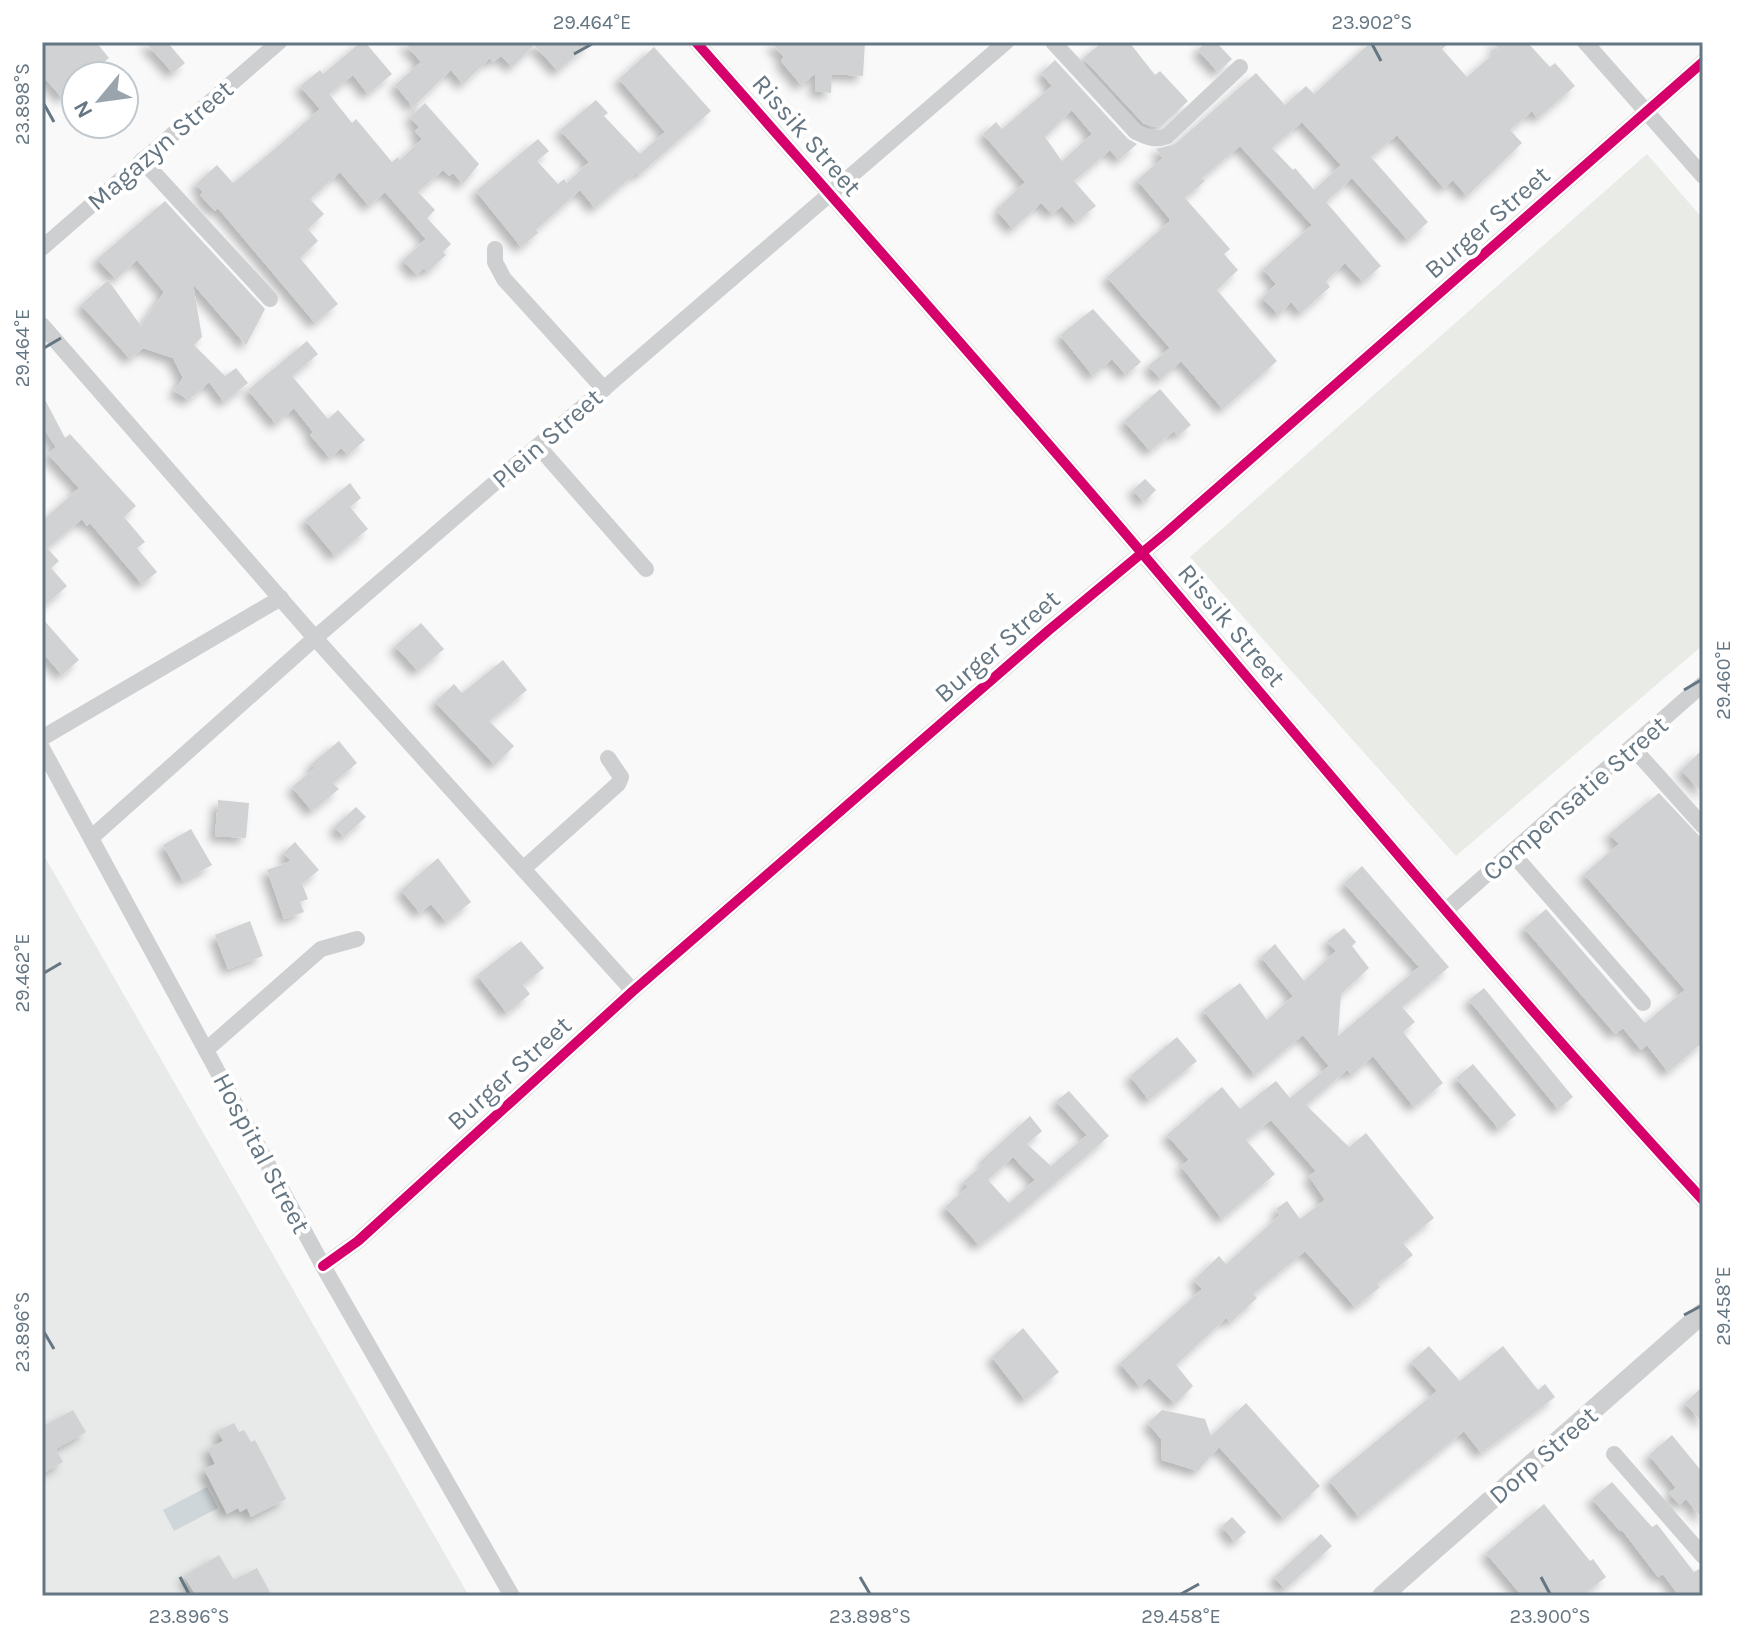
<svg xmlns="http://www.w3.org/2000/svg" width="1745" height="1638" font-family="Karla,sans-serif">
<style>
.built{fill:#e8e9e9}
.green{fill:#e8ebe6}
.water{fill:#ced6d9}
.building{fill:#d0d2d3;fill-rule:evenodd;filter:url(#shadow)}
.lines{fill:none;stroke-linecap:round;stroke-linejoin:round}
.minor{stroke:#cecfd0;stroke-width:16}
.tertiary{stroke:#cecfd0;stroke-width:20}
.cycleway-casing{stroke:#fff;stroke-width:15}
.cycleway{stroke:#d6006c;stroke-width:10}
.ticks{fill:none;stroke:#657683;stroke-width:3}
.labels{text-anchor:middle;stroke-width:8;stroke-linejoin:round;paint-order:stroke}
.street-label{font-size:26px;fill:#657683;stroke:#fff}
.neatline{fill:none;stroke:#657683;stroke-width:3}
.ticks-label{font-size:20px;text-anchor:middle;fill:#657683}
</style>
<defs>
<filter id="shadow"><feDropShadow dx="-6" dy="6" stdDeviation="4" flood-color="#0004"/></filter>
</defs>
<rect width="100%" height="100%" fill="#f9f9f9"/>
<path class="built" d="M42,852L469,1596H42Z"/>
<path class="green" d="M1647,154L1703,219V645L1456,856L1190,557Z"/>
<path class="water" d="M207,1487L218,1508L174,1531L163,1510Z"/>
<g class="building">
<path d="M42,42H96L109,58L88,76H76V86L62,98L42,75Z"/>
<path d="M145,42H167L185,63L173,73Z"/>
<path d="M361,42H365L392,74L368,94L353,75L329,94L352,123L356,119L392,162L398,157L400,160L422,139L415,131L419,127L410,117L425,103L479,164L463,184L453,173L449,176L443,170L418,192L435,210L427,218L451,244L443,252L446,255L428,272L424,268L417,275L403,260L426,239L385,192L369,206L340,172L310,199L324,214L308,229L318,241L300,258L338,304L315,323L218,208L215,211L200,195L203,192L196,184L217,165L233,183L270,153L320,109L300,86L320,70L323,74Z"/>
<path d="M404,42H591L558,71L534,45L512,67L501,56L493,62L490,58L463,84L451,70L413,107L395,85L421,62Z"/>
<path d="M771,42H865L863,76L832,74L831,93L815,91L816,73L801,85L781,61L784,57Z"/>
<path d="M1103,42H1129L1155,75L1160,71L1188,101L1161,126L1153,127L1143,123L1083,58Z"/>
<path d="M1206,42H1216L1232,59L1218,72L1198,50Z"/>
<path d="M1371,42H1450L1442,49L1467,77L1499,49L1492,42H1527L1550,67L1555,63L1575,86L1538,118L1532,111L1510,130L1522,143L1467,196L1453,180L1444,188L1397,135L1371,157L1428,222L1408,240L1352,178L1326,202L1381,266L1363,282L1345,263L1326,281L1330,287L1301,313L1291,302L1279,315L1262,298L1276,284L1263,269L1312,225L1240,146L1202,178L1205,181L1185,198L1230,249L1224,254L1238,270L1217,290L1277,361L1223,409L1181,361L1161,379L1148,366L1170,348L1107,277L1169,222L1170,219L1137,180L1163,158L1156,149L1175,144L1256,73L1285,105L1306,86L1314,94ZM1302,122L1341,165L1314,190L1295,168L1293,170L1272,148Z"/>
<path d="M654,47L711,111L639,175L637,172L595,208L580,190L536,230L538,233L521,247L476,191L538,139L549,151L537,161L558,184L564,179L567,183L589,162L560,130L596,100L608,113L604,116L640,154L665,132L619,79Z"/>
<path d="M1055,60L1128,139L1137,144L1119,160L1110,150L1074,181L1096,206L1076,222L1062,206L1052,214L1041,203L1013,229L998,212L1002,209L1000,206L1025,182L983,134L996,122L1002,129L1052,86L1041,73ZM1072,110L1092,134L1062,161L1045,137Z"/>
<path d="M165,201L265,309L246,345L193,284L202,337L194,345L225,376L236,368L248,383L224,402L209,382L189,400L174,391L183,378L173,358L143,348L130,359L81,305L108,280L141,326L164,292L137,260L116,279L97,259Z"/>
<path d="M1093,309L1141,362L1126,375L1112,359L1093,376L1060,335Z"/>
<path d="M307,341L318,354L292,376L328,419L338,410L365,440L348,455L341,448L330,458L310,435L313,432L294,408L276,424L248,390Z"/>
<path d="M1160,389L1191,425L1178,436L1174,431L1150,451L1124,421Z"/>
<path d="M42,394L65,438L70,434L136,506L124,517L145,542L137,548L157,572L142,584L90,523L87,526L82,519L47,548L59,561L51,568L67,586L42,608V521L79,488L48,454L56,447L42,426Z"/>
<path d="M1145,479L1156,490L1144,502L1133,490Z"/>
<path d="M350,483L361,498L350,507L368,529L335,556L305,520Z"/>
<path d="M42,618L79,660L62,675L42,652Z"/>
<path d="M421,623L444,649L418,671L395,646Z"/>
<path d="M503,660L527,690L489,721L514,746L495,765L435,702L454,684L462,693Z"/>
<path d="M339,741L357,763L333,783L339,789L312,811L292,787L315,768L311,764Z"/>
<path d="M1703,749V793L1681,770Z"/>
<path d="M1659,793L1703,840V1042L1668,1072L1647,1045L1641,1050L1623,1028L1615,1034L1524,928L1546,909L1645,1023L1685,990L1584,874L1619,844L1609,834Z"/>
<path d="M218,800L249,803L246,838L215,836Z"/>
<path d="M356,807L366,817L344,837L334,827Z"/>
<path d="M191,829L212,865L183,881L163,845Z"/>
<path d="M295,842L319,870L302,884L308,899L300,902L304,912L284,919L267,870L291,861L283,853Z"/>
<path d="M438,858L471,902L446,922L431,904L420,913L401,890Z"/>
<path d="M1362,866L1449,967L1402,1007L1415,1022L1403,1032L1443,1083L1414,1107L1373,1056L1352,1075L1347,1070L1306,1105L1349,1147L1366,1133L1434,1218L1403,1243L1413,1255L1377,1284L1380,1287L1355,1307L1305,1251L1253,1294L1257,1298L1231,1322L1226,1318L1176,1365L1193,1386L1175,1404L1149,1378L1140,1387L1120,1363L1202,1289L1194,1280L1219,1256L1226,1264L1280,1215L1276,1209L1287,1201L1300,1219L1325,1200L1309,1176L1316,1171L1271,1120L1246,1140L1275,1174L1222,1219L1181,1166L1189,1160L1167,1135L1222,1087L1240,1109L1276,1081L1290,1098L1329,1066L1303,1035L1255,1075L1203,1010L1240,983L1267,1020L1293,996L1261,957L1275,944L1304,981L1336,951L1327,941L1344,928L1356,942L1352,946L1369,968L1341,994L1338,1036L1419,967L1344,883Z"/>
<path d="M250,921L263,956L228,969L215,935Z"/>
<path d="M521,941L544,968L523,985L530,994L507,1013L477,975Z"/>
<path d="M1484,988L1573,1097L1558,1109L1469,1000Z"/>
<path d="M1177,1037L1197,1061L1149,1100L1130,1076Z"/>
<path d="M1473,1064L1516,1115L1499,1129L1456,1078Z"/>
<path d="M1069,1091L1109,1136L1023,1211L979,1245L945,1207L968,1187L963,1182L986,1162L983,1159L1030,1116L1042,1131L1027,1144L1051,1166L1087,1135L1056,1101ZM1013,1157L1035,1180L1009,1203L988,1180Z"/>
<path d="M1023,1328L1059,1372L1025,1400L992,1357Z"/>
<path d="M1429,1346L1460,1381L1503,1346L1538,1390L1545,1384L1555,1397L1481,1453L1464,1431L1359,1517L1329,1480L1437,1391L1411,1362Z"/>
<path d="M1703,1386V1423L1685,1403Z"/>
<path d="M1246,1403L1320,1486L1284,1519L1219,1447L1198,1471L1162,1460L1161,1439L1148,1423L1162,1410L1205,1419L1211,1436Z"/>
<path d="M73,1410L86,1432L56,1449L63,1462L42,1474V1423L44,1426Z"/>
<path d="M234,1423L239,1432L244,1430L251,1442L255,1440L286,1499L251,1517L247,1508L240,1512L238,1508L227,1514L204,1469L215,1464L208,1449L223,1441L218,1431Z"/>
<path d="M1672,1435L1703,1473V1519L1686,1499L1680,1505L1669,1493L1676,1488L1649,1455Z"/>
<path d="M1612,1482L1652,1527L1657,1524L1694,1572L1703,1567V1596H1679L1663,1574L1658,1577L1622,1530L1620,1531L1592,1499Z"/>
<path d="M1544,1504L1590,1561L1593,1559L1606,1577L1582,1596H1522L1486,1553Z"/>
<path d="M1232,1517L1246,1532L1235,1542L1222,1526Z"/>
<path d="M1321,1534L1332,1546L1285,1589L1274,1577Z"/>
<path d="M219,1555L234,1580L257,1568L272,1596H196L184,1576Z"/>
</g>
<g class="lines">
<g class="minor">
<path d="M696,42C847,214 999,385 1147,559C1330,775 1511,992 1703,1200"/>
<path d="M1053,42L1136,132C1147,137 1155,141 1167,136L1240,67"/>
<path d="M1585,42L1703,176"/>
<path d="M142,160L270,299"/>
<path d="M42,248L279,42"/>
<path d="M495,249V262L504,279L604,389"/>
<path d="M42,325L315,638L633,991"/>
<path d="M538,446L646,569"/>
<path d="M42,738L281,598"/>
<path d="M42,748L323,1266L512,1596"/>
<path d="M1633,748L1703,826"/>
<path d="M92,837L315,638L1006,42"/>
<path d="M1512,853L1643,1003"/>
<path d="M523,869L618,784L621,777L608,758"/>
<path d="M1446,910L1703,684"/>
<path d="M206,1050L321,949L357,939"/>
<path d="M323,1266L358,1241L633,991L1049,630L1166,533L1703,62"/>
<path d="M1614,1454L1703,1556"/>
</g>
<path class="tertiary" d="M1382,1596L1703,1313"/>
<defs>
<g id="cycleway">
<path d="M696,42C847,214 999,385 1147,559C1330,775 1511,992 1703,1200"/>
<path d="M323,1266L358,1241L633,991L1049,630L1166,533L1703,62"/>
</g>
</defs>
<use href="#cycleway" class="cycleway-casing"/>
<use href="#cycleway" class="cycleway"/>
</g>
<path class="ticks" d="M1372,44L1381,61M574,54L592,44M44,104L54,122M44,348L61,338M1684,690L1701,680M44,973L61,963M1684,1315L1701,1306M44,1332L54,1349M180,1577L189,1594M860,1577L870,1594M1541,1577L1550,1594M1181,1594L1199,1584"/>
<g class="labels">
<g class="street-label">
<text transform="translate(807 135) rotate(49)" y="9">Rissik Street</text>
<text transform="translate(160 145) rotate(-41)" y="9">Magazyn Street</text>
<text transform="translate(1487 222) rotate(-41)" y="9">Burger Street</text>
<text transform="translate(547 438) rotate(-41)" y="9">Plein Street</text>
<text transform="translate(1232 625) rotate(50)" y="9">Rissik Street</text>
<text transform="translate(997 646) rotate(-41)" y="9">Burger Street</text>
<text transform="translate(1575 798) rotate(-41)" y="9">Compensatie Street</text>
<text transform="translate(509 1073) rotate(-42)" y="9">Burger Street</text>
<text transform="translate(262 1153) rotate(62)" y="9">Hospital Street</text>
<text transform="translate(1543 1455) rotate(-41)" y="9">Dorp Street</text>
</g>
</g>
<rect width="1745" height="1638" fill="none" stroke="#ffffff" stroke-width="88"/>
<g transform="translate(100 100) rotate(241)"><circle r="38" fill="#ffffff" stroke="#c1c8cd" stroke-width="2"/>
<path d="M0-6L14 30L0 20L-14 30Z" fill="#99a4ac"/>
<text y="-12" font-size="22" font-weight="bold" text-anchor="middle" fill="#657683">N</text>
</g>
<rect x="44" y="44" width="1657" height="1550" class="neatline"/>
<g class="ticks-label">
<text x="592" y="29">29.464°E</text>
<text x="1372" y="29">23.902°S</text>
<text transform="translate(22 104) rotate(-90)" y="7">23.898°S</text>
<text transform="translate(22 348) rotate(-90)" y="7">29.464°E</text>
<text transform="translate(1723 680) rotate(-90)" y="7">29.460°E</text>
<text transform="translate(22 973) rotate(-90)" y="7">29.462°E</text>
<text transform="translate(1723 1306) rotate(-90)" y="7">29.458°E</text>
<text transform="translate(22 1332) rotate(-90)" y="7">23.896°S</text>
<text x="189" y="1623">23.896°S</text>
<text x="870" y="1623">23.898°S</text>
<text x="1181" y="1623">29.458°E</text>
<text x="1550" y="1623">23.900°S</text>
</g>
</svg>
